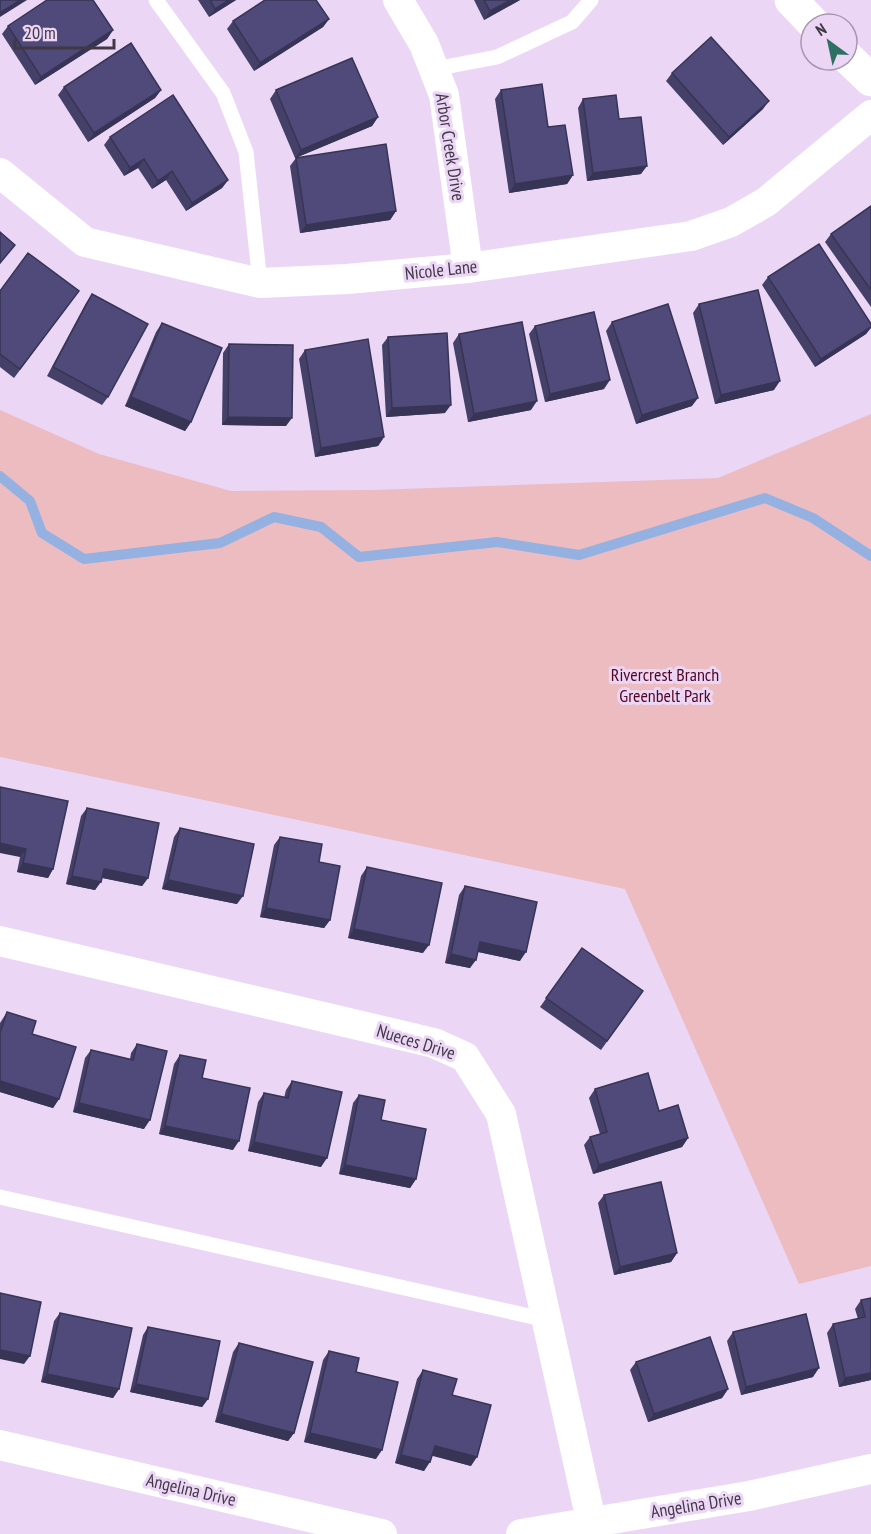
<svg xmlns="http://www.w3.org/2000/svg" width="871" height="1534" font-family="'PT Sans Narrow',sans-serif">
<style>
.green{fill:#ecbcc1}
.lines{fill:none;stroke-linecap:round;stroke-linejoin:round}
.stream{stroke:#94b1e2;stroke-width:10}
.service{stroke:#fff;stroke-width:15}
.minor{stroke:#fff;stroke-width:30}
.secondary{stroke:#fff;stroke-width:33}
.wall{fill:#444068}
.shaded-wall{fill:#373455}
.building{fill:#4f4a79;stroke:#373455;stroke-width:1.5}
.labels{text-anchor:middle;stroke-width:6;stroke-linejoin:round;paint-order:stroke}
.street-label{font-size:18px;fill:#413845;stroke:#ecd6f6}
.park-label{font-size:18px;fill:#53051c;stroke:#ecd6f6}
</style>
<rect width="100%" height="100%" fill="#ecd6f6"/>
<path class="green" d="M0,410L99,454L231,491L372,490L718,478L871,414V1266L799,1284L625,889L0,757Z"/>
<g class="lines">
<path class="stream" d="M0,476L30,501L42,533L84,559L220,543L274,517L321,527L359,557L497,542L579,555L765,498L813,518L871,556"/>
<g class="service">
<path d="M156,0L223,93L246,152L260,283"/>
<path d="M434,69L497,57L572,22L591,0"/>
<path d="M0,1197L547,1320"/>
</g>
<g class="minor">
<path d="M398,0L424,44L444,95L468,268"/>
<path d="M0,173L85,242L260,283L347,279L468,268L691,236L731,222L766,202L871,115"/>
<path d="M0,941L434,1043L465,1057L501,1114L594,1534"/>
<path d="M0,1445L382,1534"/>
<path d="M521,1534L749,1496L871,1469"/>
</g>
<g class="secondary">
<path d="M791,0L814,24"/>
<path d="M847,57L871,80"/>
</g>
</g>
<g class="wall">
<path d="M198,0H236L209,17Z"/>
<path d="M474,0H520L484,20Z"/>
<path d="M329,19L323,27L254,71L227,29L233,21Z"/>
<path d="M8,26L113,30L107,39L35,85L2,34Z"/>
<path d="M672,73L763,109L723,145L666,81Z"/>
<path d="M64,87L161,90L155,98L88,142L58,95Z"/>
<path d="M276,90L378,117L372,126L298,157L396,211L390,220L300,233L290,166L296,158H295L270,99Z"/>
<path d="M501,90L548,127L573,175L567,184L509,193L495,99Z"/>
<path d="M583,99L619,119L641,174L587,181L578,108Z"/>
<path d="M110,137L228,180L222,188L186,211L166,180L152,189L138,168L124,176L104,145Z"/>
<path d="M871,206V307L825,242L831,234Z"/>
<path d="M768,277L871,324V328L866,334L815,367L762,285Z"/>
<path d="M0,291L73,299L14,378L0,367Z"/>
<path d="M92,294L108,397L102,405L47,376L86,303Z"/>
<path d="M699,304L774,390L715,404L693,313Z"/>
<path d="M612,322L692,406L636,424L606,331Z"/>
<path d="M162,323L191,422L185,431L125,406L156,332Z"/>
<path d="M535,326L604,389L545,402L529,334Z"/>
<path d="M459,334L531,410L468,422L453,343Z"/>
<path d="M388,337L445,413L386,417L382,345Z"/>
<path d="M229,344L286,426L222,425L223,353Z"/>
<path d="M305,350L384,437L378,446L315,457L299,359Z"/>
<path d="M0,787L53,869L48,878L17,872L20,857Z"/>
<path d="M87,808L148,878L142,886L102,878L95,890L66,884L81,816Z"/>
<path d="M180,828L237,904L162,889L174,837Z"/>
<path d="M280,837L319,862L330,920L324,928L260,917L274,845Z"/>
<path d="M367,867L423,953L348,938L361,876Z"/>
<path d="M465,886L520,961L478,952L470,968L445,963L459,895Z"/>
<path d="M582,948L643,991L601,1050L540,1007Z"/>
<path d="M7,1012L32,1034L59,1099L53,1108L0,1092V1023Z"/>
<path d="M137,1044L144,1129L73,1112L85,1058L91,1050L130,1059L131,1053Z"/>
<path d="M180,1055L202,1078L233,1150L159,1134L174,1064Z"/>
<path d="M292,1081L321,1167L248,1151L258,1102L264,1093L284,1098L286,1090Z"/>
<path d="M595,1089L659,1111L688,1138L682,1147L593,1174L584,1145L590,1137L600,1134L589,1098Z"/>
<path d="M359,1095L381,1120L416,1179L410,1188L339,1174L353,1103Z"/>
<path d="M604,1195L677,1253L671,1262L614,1275L598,1203Z"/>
<path d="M871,1298V1380L839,1387L827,1333L833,1324L858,1319L855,1309L861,1300Z"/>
<path d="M60,1313L119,1389L113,1398L41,1382L54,1321Z"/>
<path d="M148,1327L208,1399L202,1407L130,1392L143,1335Z"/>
<path d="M733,1332L813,1377L741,1395L727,1341Z"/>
<path d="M239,1343L294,1433L288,1441L215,1422L233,1352Z"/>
<path d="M329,1351L356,1372L376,1459L304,1442L323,1360Z"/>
<path d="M636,1362L728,1389L722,1398L648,1422L630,1370Z"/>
<path d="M423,1370L452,1395L471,1466L432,1455L424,1471L395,1463L417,1379Z"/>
</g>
<g class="shaded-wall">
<path d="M20,0H27L0,17V13Z"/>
<path d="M229,0H236L209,17L215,9Z"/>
<path d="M511,0H520L484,20L490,11Z"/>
<path d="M329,19L323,27L254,71L260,63Z"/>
<path d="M113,30L107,39L35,85L41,77Z"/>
<path d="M161,90L155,98L88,142L94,133Z"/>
<path d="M769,101L763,109L723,145L729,137Z"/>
<path d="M378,117L372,126L295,158L301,150Z"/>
<path d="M144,159L138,168L124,176L130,168Z"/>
<path d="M647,166L641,174L587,181L593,173Z"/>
<path d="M172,171L166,180L152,189L158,181Z"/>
<path d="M573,175L567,184L509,193L515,184Z"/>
<path d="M228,180L222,188L186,211L192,203Z"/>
<path d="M396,211L390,220L300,233L306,225Z"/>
<path d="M871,327L866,334L815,367L821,359Z"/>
<path d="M610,380L604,389L545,402L550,394Z"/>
<path d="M780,381L774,390L715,404L721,395Z"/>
<path d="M131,397L191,422L185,431L125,406Z"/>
<path d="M698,398L692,406L636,424L642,415Z"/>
<path d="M537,401L531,410L468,422L474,414Z"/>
<path d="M451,405L445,413L386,417L392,408Z"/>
<path d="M228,417L292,418L286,426L222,425Z"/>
<path d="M384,437L378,446L315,457L321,448Z"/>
<path d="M0,843L26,849L20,857L0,853Z"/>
<path d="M23,863L53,869L48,878L17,872Z"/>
<path d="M104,869L148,878L142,886L98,877Z"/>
<path d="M72,876L101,882L95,890L66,884Z"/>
<path d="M168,880L243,896L237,904L162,889Z"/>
<path d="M266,908L330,920L324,928L260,917Z"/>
<path d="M354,929L429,945L423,953L348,938Z"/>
<path d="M480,942L526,952L520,961L474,951Z"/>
<path d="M451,954L476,960L470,968L445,963Z"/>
<path d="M0,1081L59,1099L53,1108L0,1092Z"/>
<path d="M79,1103L150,1120L144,1129L73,1112Z"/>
<path d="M165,1126L239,1141L233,1150L159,1134Z"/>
<path d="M688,1138L682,1147L593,1174L599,1165Z"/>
<path d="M254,1142L327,1158L321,1167L248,1151Z"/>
<path d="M345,1165L416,1179L410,1188L339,1174Z"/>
<path d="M677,1253L671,1262L614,1275L620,1267Z"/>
<path d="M0,1350L30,1356L24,1364L0,1359Z"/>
<path d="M819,1368L813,1377L741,1395L746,1387Z"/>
<path d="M871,1373V1380L839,1387L845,1378Z"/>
<path d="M47,1374L119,1389L113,1398L41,1382Z"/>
<path d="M136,1384L208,1399L202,1407L130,1392Z"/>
<path d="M728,1389L722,1398L648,1422L654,1414Z"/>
<path d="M221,1414L294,1433L288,1441L215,1422Z"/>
<path d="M310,1433L382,1450L376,1459L304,1442Z"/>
<path d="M435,1446L477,1457L471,1466L429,1455Z"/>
<path d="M401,1455L430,1462L424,1471L395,1463Z"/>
</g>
<g class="building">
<path d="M0,0H20L0,13Z"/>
<path d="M47,0H93L113,30L41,77L8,26Z"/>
<path d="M210,0H229L215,9Z"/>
<path d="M265,0H316L329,19L260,63L233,21Z"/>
<path d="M484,0H511L490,11Z"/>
<path d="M711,37L769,101L729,137L672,73Z"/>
<path d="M131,43L161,90L94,133L64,87Z"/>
<path d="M352,58L378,117L301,150L276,90Z"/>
<path d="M542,84L548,127L565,125L573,175L515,184L501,90Z"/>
<path d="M173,95L228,180L192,203L172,171L158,181L144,159L130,168L110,137Z"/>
<path d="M616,95L619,119L641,117L647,166L593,173L583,99Z"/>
<path d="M386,144L396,211L306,225L296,158Z"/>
<path d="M871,206V290L831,234Z"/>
<path d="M0,232L15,245L0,263Z"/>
<path d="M819,244L871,324V327L821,359L768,277Z"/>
<path d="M28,253L79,291L20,369L0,354V291Z"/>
<path d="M758,290L780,381L721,395L699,304Z"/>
<path d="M92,294L148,324L108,397L53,367Z"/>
<path d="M668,304L698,398L642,415L612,322Z"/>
<path d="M594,312L610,380L550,394L535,326Z"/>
<path d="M522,322L537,401L474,414L459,334Z"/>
<path d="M162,323L222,348L191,422L131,397Z"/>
<path d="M447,333L451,405L392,408L388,337Z"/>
<path d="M368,339L384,437L321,448L305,350Z"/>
<path d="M229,344L293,345L292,418L228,417Z"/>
<path d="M0,787L68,801L53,869L23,863L26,849L0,843Z"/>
<path d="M87,808L159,823L148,878L104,869L101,882L72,876Z"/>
<path d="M180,828L254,844L243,896L168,880Z"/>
<path d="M280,837L322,844L319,862L340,866L330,920L266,908Z"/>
<path d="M367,867L442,883L429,945L354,929Z"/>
<path d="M465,886L537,902L526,952L480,942L476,960L451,954Z"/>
<path d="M582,948L643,991L607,1041L546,998Z"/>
<path d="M7,1012L36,1021L32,1034L76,1047L59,1099L0,1081V1033Z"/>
<path d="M137,1044L167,1051L150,1120L79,1103L91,1050L133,1060Z"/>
<path d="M180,1055L206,1060L202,1078L250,1088L239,1141L165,1126Z"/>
<path d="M648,1073L659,1111L678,1105L688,1138L599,1165L590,1137L607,1132L595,1089Z"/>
<path d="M292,1081L342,1092L327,1158L254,1142L264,1093L288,1098Z"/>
<path d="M359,1095L385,1100L381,1120L426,1129L416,1179L345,1165Z"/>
<path d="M661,1182L677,1253L620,1267L604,1195Z"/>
<path d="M0,1293L41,1302L30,1356L0,1350Z"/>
<path d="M871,1298V1373L845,1378L833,1324L865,1317L861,1300Z"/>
<path d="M60,1313L132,1328L119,1389L47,1374Z"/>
<path d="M806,1314L819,1368L746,1387L733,1332Z"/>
<path d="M148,1327L220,1341L208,1399L136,1384Z"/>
<path d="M710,1337L728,1389L654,1414L636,1362Z"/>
<path d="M239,1343L313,1362L294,1433L221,1414Z"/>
<path d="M329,1351L359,1358L356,1372L398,1382L382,1450L310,1433Z"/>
<path d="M423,1370L457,1379L452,1395L491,1405L477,1457L435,1446L430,1462L401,1455Z"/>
</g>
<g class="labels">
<g class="street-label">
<text transform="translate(450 147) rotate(81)" y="6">Arbor Creek Drive</text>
<text transform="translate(441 270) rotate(-6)" y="6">Nicole Lane</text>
<text transform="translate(416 1042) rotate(17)" y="6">Nueces Drive</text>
<text transform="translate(191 1490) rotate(13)" y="6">Angelina Drive</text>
<text transform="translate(696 1505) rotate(-9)" y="6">Angelina Drive</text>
</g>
<g class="park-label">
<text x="665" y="681">Rivercrest Branch<tspan x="665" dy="21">Greenbelt Park</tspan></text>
</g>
</g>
<g transform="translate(829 42) rotate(327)"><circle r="28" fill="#ecd6f6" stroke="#a897af" stroke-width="1.5"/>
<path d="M0-4.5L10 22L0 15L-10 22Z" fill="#2e7163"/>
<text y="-9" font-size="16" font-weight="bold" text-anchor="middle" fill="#413845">N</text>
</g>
<path d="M15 39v9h99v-9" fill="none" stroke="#413845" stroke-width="3"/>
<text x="24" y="39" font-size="18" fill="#413845" stroke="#ecd6f6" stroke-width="4.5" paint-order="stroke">20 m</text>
</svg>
